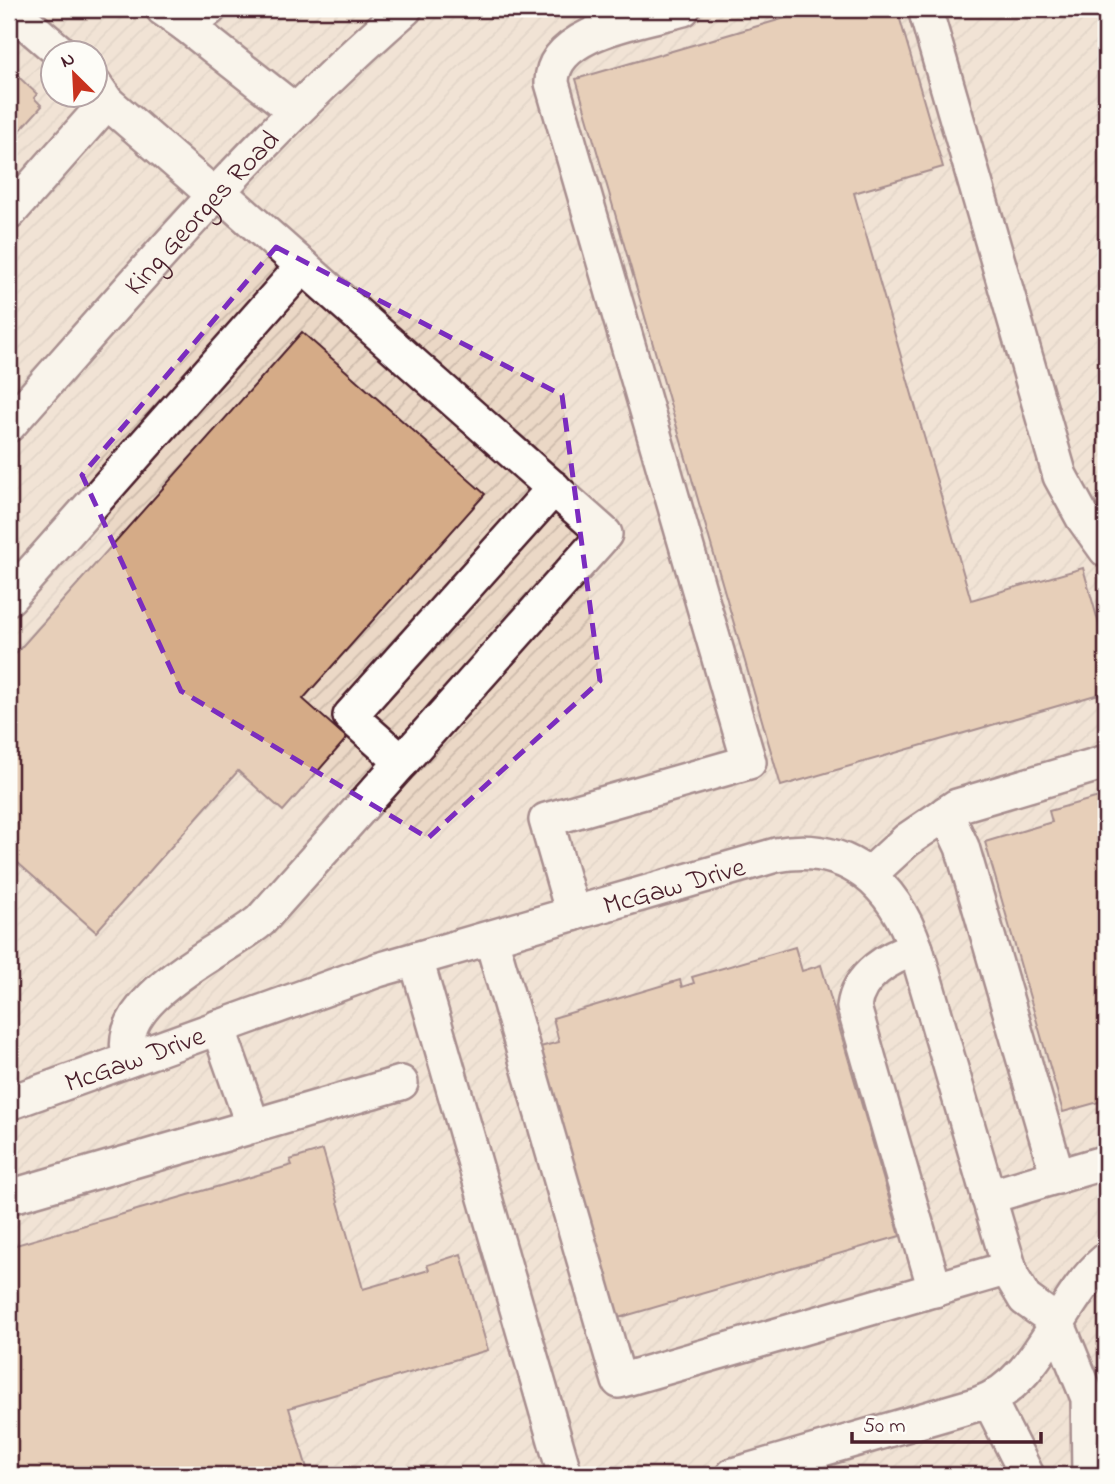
<svg xmlns="http://www.w3.org/2000/svg" width="1115" height="1484" font-family="'Indie Flower',sans-serif">
<style>
.industrial{fill:url(#industrial-furrows);fill-rule:evenodd}
.building{fill:#d5ab87;stroke:#4a1f2b;stroke-width:2}
.lines{fill:none;stroke-linecap:round;stroke-linejoin:round}
.minor-casing{stroke:#4a1f2b;stroke-width:38}
.minor{stroke:#fdfcf7;stroke-width:33}
.marked{fill:none;stroke:#7b2cbf;stroke-width:5;stroke-dasharray:14 9;stroke-linejoin:round}
.labels{text-anchor:middle;stroke-width:5;stroke-linejoin:round;paint-order:stroke}
.street-label{font-size:28px;fill:#4a1f2b;stroke:#fdfcf7}
</style>
<defs>
<pattern id="industrial-furrows" width="10" height="10" patternUnits="userSpaceOnUse" patternTransform="scale(1.75)"><rect width="10" height="10" fill="#ebd8c6"/><path d="M-1 1l2-2M0 10L10 0M9 11l2-2" fill="none" stroke="#cbb9aa"/></pattern>
</defs>
<rect width="100%" height="100%" fill="#f5ece1"/>
<filter id="ink" filterUnits="userSpaceOnUse"><feTurbulence type="fractalNoise" baseFrequency=".0143" numOctaves="2"/><feDisplacementMap in="SourceGraphic" scale="14" xChannelSelector="R" yChannelSelector="G"/><feConvolveMatrix kernelMatrix="1 2 1 2 8 2 1 2 1" color-interpolation-filters="sRGB"/></filter>
<g filter="url(#ink)">
<path class="industrial" d="M9,9H1106V1475H9ZM52,52H94V94H52Z"/>
<g class="building">
<path d="M816,9H897L943,167L854,193L971,600L1083,568L1106,649V692L781,786L576,79Z"/>
<path d="M9,68L37,94L34,98L42,106L9,143Z"/>
<path d="M302,332L485,494L303,699L347,738L283,811L238,771L96,932L9,855V661Z"/>
<path d="M1106,795V1100L1063,1112L985,842L1052,822L1049,811Z"/>
<path d="M795,947L802,971L821,965L900,1236L618,1318L540,1047L559,1042L553,1018L680,980L682,987L694,983L692,977Z"/>
<path d="M323,1150L363,1289L429,1270L427,1265L461,1254L488,1350L289,1408L309,1475H9V1247L292,1165L290,1160Z"/>
</g>
<g class="lines">
<defs>
<g id="minor">
<path d="M10,9L60,52"/>
<path d="M163,9L186,25"/>
<path d="M209,9L186,25L294,110"/>
<path d="M925,9L1060,476L1083,518L1106,550"/>
<path d="M94,83L107,102L214,195"/>
<path d="M9,213L107,102"/>
<path id="s1" d="M9,425C136,282 260,135 405,9"/>
<path d="M9,598L303,266"/>
<path d="M402,762L350,716L554,488"/>
<path d="M946,813L962,847L1058,1177"/>
<path d="M869,875L907,840L957,806L1106,762"/>
<path d="M573,914L546,820L749,762L552,83C551,31 644,20 683,9"/>
<path d="M491,938L619,1381L1009,1268"/>
<path d="M916,949C889,957 858,975 854,1007L935,1290"/>
<path d="M416,959L565,1475"/>
<path d="M218,1027L253,1126"/>
<path d="M130,1059C109,1000 224,951 260,921L605,534L218,191"/>
<path id="s2" d="M9,1103L378,970L776,855C848,841 894,885 916,949L1012,1277L1025,1299L1057,1322"/>
<path d="M9,1197L401,1083"/>
<path d="M988,1197L1106,1162"/>
<path d="M1057,1322L1088,1398L1089,1475"/>
<path d="M989,1400L1027,1475"/>
<path d="M733,1475L978,1404C1041,1382 1058,1300 1106,1260"/>
</g>
</defs>
<use href="#minor" class="minor-casing"/>
<use href="#minor" class="minor"/>
</g>
</g>
<path d="M0 0H1115V1484H0ZM276,247L562,395L600,681L428,838L181,691L82,475Z" fill="#f5ece1" fill-opacity=".55" fill-rule="evenodd"/>
<path class="marked" d="M276,247L562,395L600,681L428,838L181,691L82,475Z"/>
<g class="labels">
<g class="street-label">
<text dy="10" stroke="none"><textPath href="#s1" startOffset="287">King Georges Road</textPath></text>
<text dy="10" stroke="none"><textPath href="#s2" startOffset="700">McGaw Drive</textPath></text>
<text dy="10" stroke="none"><textPath href="#s2" startOffset="133">McGaw Drive</textPath></text>
</g>
</g>
<rect width="1115" height="1484" fill="none" stroke="#fdfcf7" stroke-width="35"/>
<rect x="18" y="18" width="1080" height="1449" fill="none" stroke="#4a1f2b" stroke-width="2.5" filter="url(#ink)"/>
<g transform="translate(74 74) rotate(336)"><circle r="33" fill="#fdfcf7" stroke="#b5a4a5" stroke-width="2"/>
<path d="M0-5L12 26L0 18L-12 26Z" fill="#c8321e"/>
<text y="-10" font-size="19" font-weight="bold" text-anchor="middle" fill="#4a1f2b">N</text>
</g>
<path d="M852 1432v10h189v-10" fill="none" stroke="#4a1f2b" stroke-width="3.5"/>
<text x="863" y="1432" font-size="21" fill="#4a1f2b" stroke="#fdfcf7" stroke-width="5" paint-order="stroke">50 m</text>
</svg>
